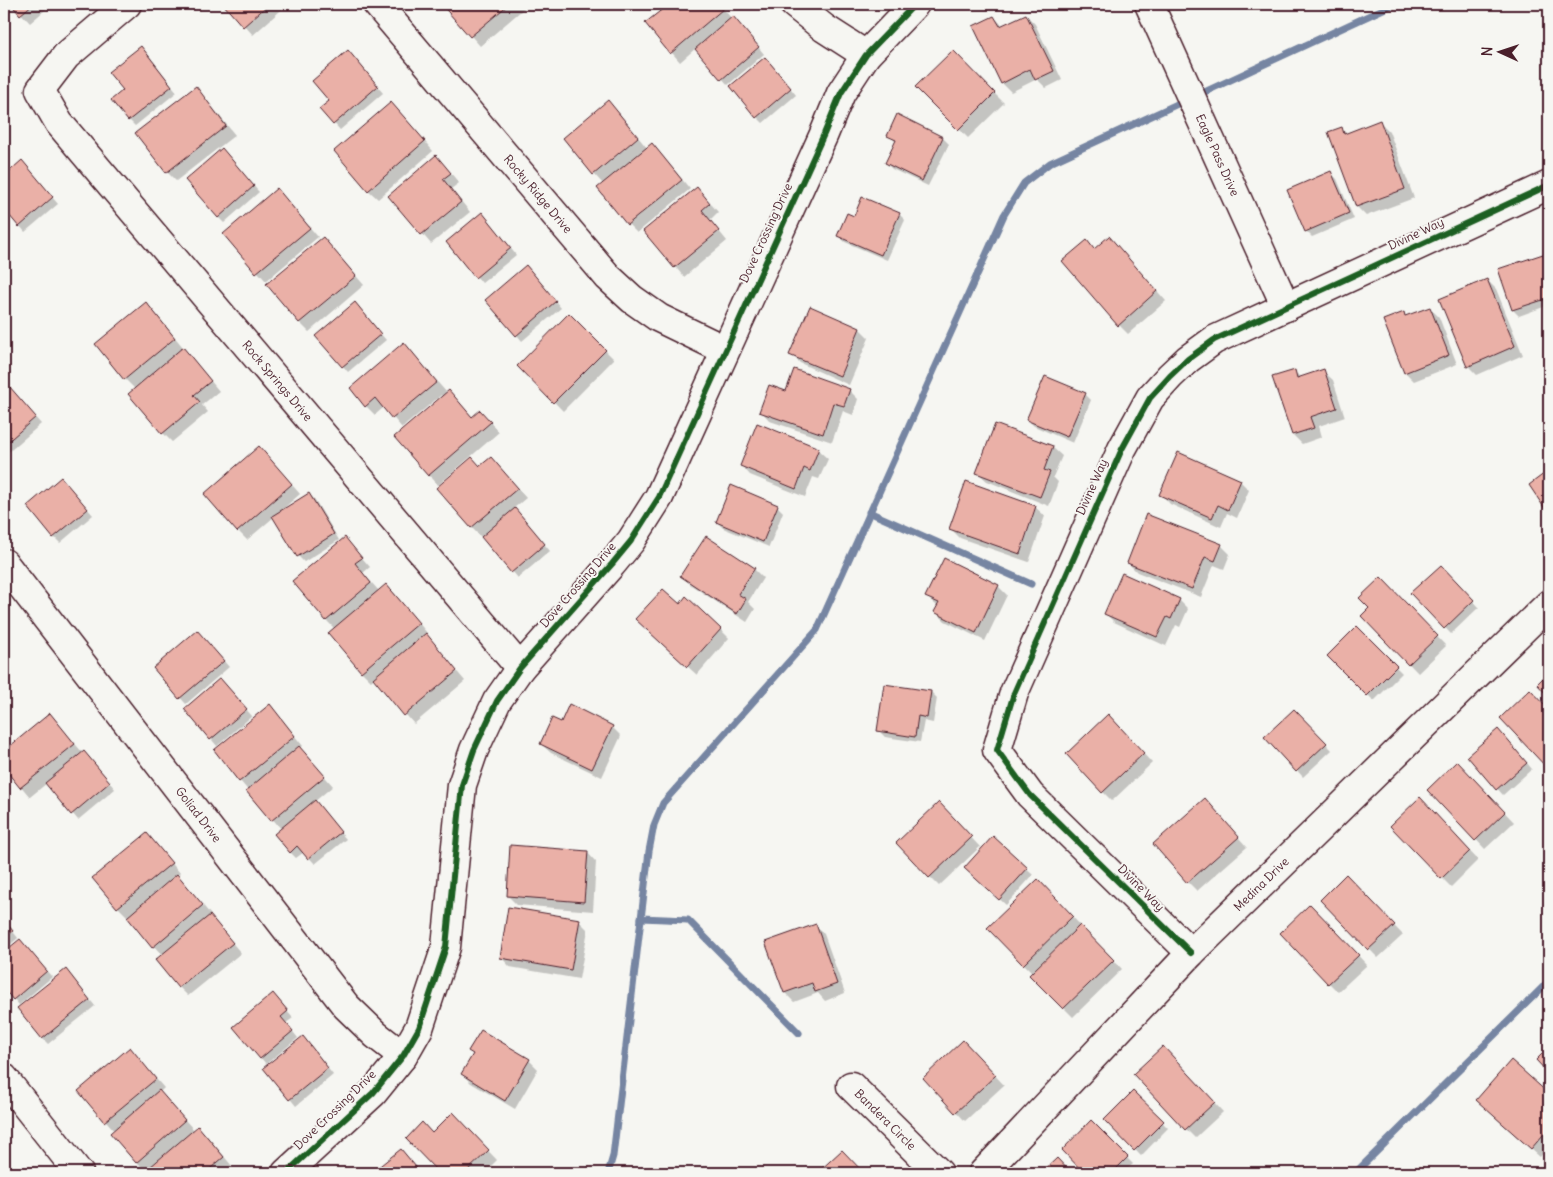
<svg xmlns="http://www.w3.org/2000/svg" width="1553" height="1177" font-family="Delius,sans-serif">
<style>
.shadow{fill:#0003}
.lines{fill:none;stroke-linecap:round;stroke-linejoin:round}
.stream{stroke:#7685a2;stroke-width:7}
.building{fill:#eab0a7;stroke:#4a1f2b}
.minor-casing{stroke:#4a1f2b;stroke-width:31}
.minor{stroke:#f6f6f2;stroke-width:28}
.cycleway-casing{stroke:#f6f6f2;stroke-width:9}
.cycleway{stroke:#1b5e20;stroke-width:6}
.labels{text-anchor:middle;stroke-width:4;stroke-linejoin:round;paint-order:stroke}
.street-label{font-size:12px;fill:#4a1f2b;stroke:#f6f6f2}
</style>
<rect width="100%" height="100%" fill="#f6f6f2"/>
<filter id="ink" filterUnits="userSpaceOnUse"><feTurbulence type="fractalNoise" baseFrequency=".02" numOctaves="2"/><feDisplacementMap in="SourceGraphic" scale="10" xChannelSelector="R" yChannelSelector="G"/><feConvolveMatrix kernelMatrix="1 2 1 2 8 2 1 2 1" color-interpolation-filters="sRGB"/></filter>
<g filter="url(#ink)">
<g class="shadow">
<path d="M12,4H52L30,23Z"/>
<path d="M225,4H288L253,35Z"/>
<path d="M443,4H529L480,46Z"/>
<path d="M670,4H719L732,19L739,24L764,54L728,85L696,48L680,62L647,24Z"/>
<path d="M1026,15L1035,24L1062,80L1046,88L1037,79L1011,92L1002,83L994,17L1003,26Z"/>
<path d="M953,52L1004,103L968,138L917,87Z"/>
<path d="M147,53L177,92L135,126L129,120L125,91Z"/>
<path d="M353,58L383,93L340,130L321,109L330,101Z"/>
<path d="M771,64L796,95L763,123L757,117Z"/>
<path d="M195,88L204,97L235,135L176,181L167,172Z"/>
<path d="M617,111L647,148L652,144L661,154L690,189L637,233L628,224L603,184L594,174Z"/>
<path d="M400,113L433,151L378,199L368,190Z"/>
<path d="M898,116L943,138L949,144L928,186L892,169L886,163L896,142L889,135Z"/>
<path d="M1380,122L1389,131L1414,198L1366,216L1357,207L1329,132L1341,128L1347,134Z"/>
<path d="M227,156L259,192L224,223L218,217Z"/>
<path d="M22,162L58,204L25,232L4,207V178Z"/>
<path d="M445,166L459,183L451,189L470,212L431,244L390,196Z"/>
<path d="M1331,173L1337,179L1354,219L1312,237L1306,231Z"/>
<path d="M697,188L718,212L710,220L727,241L684,277L645,232Z"/>
<path d="M286,199L318,237L266,281L224,234Z"/>
<path d="M899,214L905,220L887,260L845,242L839,236Z"/>
<path d="M488,219L516,255L482,283L447,242Z"/>
<path d="M323,238L364,285L309,332L300,323Z"/>
<path d="M1118,247L1166,301L1128,334L1119,325L1095,250Z"/>
<path d="M1543,256L1549,264V305L1519,316L1513,310Z"/>
<path d="M532,273L561,308L522,341L517,335Z"/>
<path d="M1487,280L1496,289L1523,355L1477,375L1468,366Z"/>
<path d="M146,304L155,313L219,391L202,405L208,412L172,442L163,433L135,389L125,379Z"/>
<path d="M811,308L860,329L869,338L849,385L800,363L791,354Z"/>
<path d="M1430,308L1439,317L1457,364L1414,381L1405,372L1403,314L1407,317Z"/>
<path d="M360,310L386,340L348,372L343,366Z"/>
<path d="M569,315L614,359L563,411L519,366Z"/>
<path d="M404,344L447,393L458,401L473,418L489,421L499,432L438,485L396,437L443,397L441,395L402,428L384,407L375,415L366,406Z"/>
<path d="M1294,371L1301,378L1323,371L1333,380L1345,417L1319,426L1322,437L1302,444L1293,435Z"/>
<path d="M9,388L41,424L4,456V392Z"/>
<path d="M849,390L858,399L853,415L843,411L832,442L770,421L761,411L787,392Z"/>
<path d="M1085,394L1091,400L1073,443L1034,426L1028,420Z"/>
<path d="M1052,447L1062,456L1053,477L1058,482L1049,506L987,481L977,472Z"/>
<path d="M818,450L828,459L819,479L813,477L805,497L750,475L741,465Z"/>
<path d="M266,455L300,494L285,507L286,508L309,494L315,500L339,540L304,562L298,556L274,517L247,540L238,531Z"/>
<path d="M491,458L526,498L514,508L550,551L518,578L482,536L481,537L471,527L481,467Z"/>
<path d="M1240,481L1249,490L1237,518L1227,513L1221,527L1170,504L1161,494Z"/>
<path d="M67,485L93,515L60,543L54,537Z"/>
<path d="M777,506L783,512L769,547L723,528L717,522Z"/>
<path d="M1035,507L1045,516L1029,562L960,538L951,529Z"/>
<path d="M345,538L370,567L363,573L379,591L386,585L395,594L427,633L425,634L465,681L414,724L374,678L371,681L362,672L335,629L326,620Z"/>
<path d="M1221,545L1230,554L1224,569L1214,565L1201,597L1137,572L1128,563Z"/>
<path d="M1441,566L1479,607L1451,634L1412,593Z"/>
<path d="M754,569L763,578L748,602L755,609L747,622L691,585L682,576Z"/>
<path d="M1381,579L1446,646L1418,673L1363,616L1371,608Z"/>
<path d="M998,586L1007,595L985,641L945,621L936,612L938,607L926,596Z"/>
<path d="M1179,600L1188,609L1180,627L1176,625L1166,646L1114,622L1105,613Z"/>
<path d="M680,606L720,629L729,638L697,675L646,629Z"/>
<path d="M1357,628L1402,673L1374,701L1328,656Z"/>
<path d="M203,637L229,667L186,704L154,668Z"/>
<path d="M225,685L252,716L217,746L186,709Z"/>
<path d="M1530,691L1549,710V768L1501,718Z"/>
<path d="M931,692L937,698L933,723L924,721L920,742L885,737L879,731Z"/>
<path d="M270,706L303,746L300,748L333,786L314,802L346,839L315,864L304,852L296,858L290,852L282,830L240,781Z"/>
<path d="M1294,710L1332,750L1303,777L1266,737Z"/>
<path d="M50,715L83,753L90,758L115,789L78,820L47,783L30,797L4,766V753Z"/>
<path d="M561,723L612,727L621,736L602,777L551,753L541,744Z"/>
<path d="M1117,725L1152,763L1112,801L1103,792Z"/>
<path d="M1504,736L1532,769L1503,795L1469,757Z"/>
<path d="M1466,772L1514,822L1485,849L1429,790Z"/>
<path d="M1205,800L1247,847L1197,891L1188,882Z"/>
<path d="M1429,808L1478,860L1451,887L1442,878Z"/>
<path d="M948,813L980,847L939,886L930,877Z"/>
<path d="M147,834L180,873L177,875L211,915L209,916L241,953L188,996L179,987L162,955L127,916L118,907Z"/>
<path d="M993,838L1033,875L1006,905L972,874Z"/>
<path d="M587,852L596,862L593,911L517,905L508,896Z"/>
<path d="M1346,876L1403,935L1378,958L1321,900Z"/>
<path d="M1047,890L1122,969L1073,1017L1031,975L1033,973L1024,964Z"/>
<path d="M1319,914L1367,965L1338,992L1329,983Z"/>
<path d="M4,920L18,938L4,950Z"/>
<path d="M579,921L588,930L579,979L510,967L501,957Z"/>
<path d="M815,925L824,934L845,993L825,1001L818,993L794,1002L785,993Z"/>
<path d="M20,941L52,977L19,1005L4,987V954Z"/>
<path d="M72,977L95,1006L48,1044L42,1038Z"/>
<path d="M278,1001L293,1018L286,1023L298,1038L266,1064L261,1058Z"/>
<path d="M481,1031L529,1060L538,1069L515,1109L471,1083L462,1074L474,1055Z"/>
<path d="M309,1044L333,1075L296,1106L265,1068Z"/>
<path d="M130,1049L164,1088L160,1092L194,1130L198,1127L207,1136L232,1166L224,1173H145L146,1171L137,1162L114,1130L80,1091Z"/>
<path d="M972,1051L1004,1085L965,1121L925,1078Z"/>
<path d="M1172,1057L1223,1112L1195,1138L1186,1129Z"/>
<path d="M1511,1062L1549,1096V1147L1540,1157L1486,1109Z"/>
<path d="M1133,1092L1168,1128L1141,1156L1106,1120Z"/>
<path d="M453,1114L497,1160L484,1173H440L407,1139L432,1134Z"/>
<path d="M1091,1122L1133,1164L1123,1173H1086L1063,1150Z"/>
<path d="M401,1150L421,1173H373Z"/>
</g>
<g class="lines">
<g class="stream">
<path d="M1196,96L1394,4"/>
<path d="M869,512L1031,584"/>
<path d="M641,918L688,920L799,1033"/>
<path d="M608,1173L613,1156L649,851L654,825L663,803L817,630L1004,215L1024,183L1050,163L1186,100"/>
<path d="M1355,1173L1549,981"/>
</g>
</g>
<g class="building">
<path d="M11,4H33L20,15Z"/>
<path d="M223,4H269L243,27Z"/>
<path d="M441,4H509L470,37Z"/>
<path d="M669,4H719L723,9L670,54L645,23Z"/>
<path d="M1026,14L1054,71L1035,80L1030,69L1001,84L973,26L994,16L1000,26Z"/>
<path d="M733,16L759,47L721,80L695,49Z"/>
<path d="M141,46L172,86L128,121L111,100L123,90L108,72Z"/>
<path d="M348,50L378,86L333,125L319,109L329,101L312,81Z"/>
<path d="M953,50L995,93L958,130L915,87Z"/>
<path d="M765,57L791,88L756,118L730,86Z"/>
<path d="M196,86L226,126L166,173L135,133Z"/>
<path d="M608,100L638,137L593,175L563,138Z"/>
<path d="M391,102L425,141L368,191L334,151Z"/>
<path d="M897,114L943,137L922,181L885,163L896,140L887,136Z"/>
<path d="M1380,120L1405,189L1356,207L1328,132L1342,127L1344,134Z"/>
<path d="M652,143L682,180L627,225L597,188Z"/>
<path d="M222,148L254,186L218,218L185,180Z"/>
<path d="M436,155L451,173L443,179L461,202L421,235L388,196Z"/>
<path d="M22,160L53,197L19,227L4,209V176Z"/>
<path d="M1331,171L1349,213L1305,232L1287,190Z"/>
<path d="M697,187L710,203L702,210L719,231L674,268L643,231Z"/>
<path d="M277,188L310,228L256,273L223,234Z"/>
<path d="M862,197L900,213L881,255L837,236L847,213L854,216Z"/>
<path d="M482,212L511,248L475,278L446,242Z"/>
<path d="M1109,236L1157,291L1118,326L1062,261L1087,240L1094,249Z"/>
<path d="M323,237L356,276L299,323L266,284Z"/>
<path d="M1543,254L1549,273V298L1512,310L1498,269Z"/>
<path d="M526,265L556,301L516,336L485,300Z"/>
<path d="M1487,279L1515,346L1467,367L1439,299Z"/>
<path d="M146,302L175,338L124,380L95,344Z"/>
<path d="M355,302L381,334L342,367L315,336Z"/>
<path d="M810,306L860,328L840,376L789,355Z"/>
<path d="M1430,307L1449,355L1404,373L1383,320L1404,312L1405,316Z"/>
<path d="M569,313L606,350L553,403L517,366Z"/>
<path d="M404,342L437,382L392,419L375,398L365,407L350,388Z"/>
<path d="M183,347L211,381L194,395L200,402L162,434L128,394Z"/>
<path d="M794,369L850,389L844,406L833,403L823,434L759,412L769,385L786,391Z"/>
<path d="M1324,369L1337,408L1310,417L1314,428L1292,435L1272,377L1295,370L1297,378Z"/>
<path d="M1045,376L1086,393L1067,437L1026,420Z"/>
<path d="M9,386L36,417L4,445V390Z"/>
<path d="M449,390L472,417L480,410L491,422L428,476L394,437Z"/>
<path d="M757,423L819,448L810,471L804,468L796,489L740,466Z"/>
<path d="M995,424L1053,446L1044,470L1050,472L1040,497L976,473Z"/>
<path d="M259,446L292,484L237,532L204,494Z"/>
<path d="M1178,452L1241,480L1228,510L1218,505L1212,518L1159,495Z"/>
<path d="M472,457L480,466L491,457L518,488L471,528L436,488Z"/>
<path d="M1549,470V515L1529,485Z"/>
<path d="M61,477L88,509L53,538L27,506Z"/>
<path d="M966,481L1036,506L1020,554L949,529Z"/>
<path d="M731,485L778,505L763,542L716,522Z"/>
<path d="M309,493L334,534L297,557L272,516Z"/>
<path d="M515,508L545,544L511,573L481,537Z"/>
<path d="M1146,514L1222,544L1215,561L1205,557L1192,589L1127,563Z"/>
<path d="M706,536L755,568L738,594L746,599L737,614L680,576Z"/>
<path d="M345,537L362,558L355,563L371,583L326,621L292,581Z"/>
<path d="M944,558L999,585L976,633L934,612L939,603L925,597Z"/>
<path d="M1441,565L1474,600L1444,629L1410,593Z"/>
<path d="M1122,573L1180,599L1171,619L1167,617L1157,637L1104,614Z"/>
<path d="M1381,577L1438,636L1408,665L1361,616L1369,608L1359,598Z"/>
<path d="M386,584L419,623L361,672L328,633Z"/>
<path d="M663,589L680,604L686,596L721,629L687,667L635,619Z"/>
<path d="M1357,626L1397,666L1367,696L1327,656Z"/>
<path d="M197,630L224,661L179,699L153,668Z"/>
<path d="M426,633L457,671L404,716L373,678Z"/>
<path d="M1549,672V697L1537,684Z"/>
<path d="M220,678L247,709L210,740L184,709Z"/>
<path d="M884,684L931,691L927,718L918,716L915,737L877,731Z"/>
<path d="M1530,689L1549,709L1548,769L1500,718Z"/>
<path d="M270,704L295,736L239,782L214,750Z"/>
<path d="M569,704L613,726L592,769L540,744L552,718L561,722Z"/>
<path d="M1294,709L1327,743L1296,772L1264,737Z"/>
<path d="M50,713L75,744L20,788L4,768V751Z"/>
<path d="M1108,714L1144,753L1102,793L1066,754Z"/>
<path d="M1498,729L1527,763L1496,790L1467,756Z"/>
<path d="M299,746L325,776L271,821L246,791Z"/>
<path d="M84,751L110,782L71,815L45,783Z"/>
<path d="M1457,761L1505,812L1475,841L1427,790Z"/>
<path d="M1420,797L1470,851L1441,879L1390,826Z"/>
<path d="M1205,798L1239,837L1187,883L1153,844Z"/>
<path d="M315,800L341,832L308,859L297,846L290,853L274,834Z"/>
<path d="M939,802L972,837L929,878L896,843Z"/>
<path d="M147,833L172,863L117,908L92,878Z"/>
<path d="M993,836L1028,868L999,900L964,868Z"/>
<path d="M510,845L588,851L584,902L507,896Z"/>
<path d="M177,874L203,905L152,948L127,917Z"/>
<path d="M1346,874L1395,925L1368,950L1320,900Z"/>
<path d="M1038,879L1073,916L1023,965L987,928Z"/>
<path d="M1310,904L1359,955L1328,984L1280,933Z"/>
<path d="M508,907L580,919L571,970L500,958Z"/>
<path d="M210,915L233,943L178,988L155,960Z"/>
<path d="M4,920L13,931L4,939Z"/>
<path d="M816,924L837,984L815,992L812,983L784,993L765,942Z"/>
<path d="M1080,925L1114,960L1063,1009L1029,975Z"/>
<path d="M20,939L47,971L13,1000L4,989V952Z"/>
<path d="M66,969L90,1000L42,1039L17,1008Z"/>
<path d="M273,993L288,1011L281,1017L293,1031L260,1059L233,1027Z"/>
<path d="M481,1030L530,1059L505,1101L461,1074L473,1054L468,1051Z"/>
<path d="M303,1036L328,1068L289,1100L263,1068Z"/>
<path d="M963,1040L996,1075L955,1113L923,1078Z"/>
<path d="M1163,1046L1215,1102L1185,1130L1133,1074Z"/>
<path d="M130,1047L156,1079L104,1122L78,1091Z"/>
<path d="M1549,1047V1074L1536,1060Z"/>
<path d="M1511,1060L1549,1094V1128L1531,1149L1476,1100Z"/>
<path d="M159,1090L185,1120L136,1163L110,1133Z"/>
<path d="M1133,1091L1164,1121L1134,1151L1104,1120Z"/>
<path d="M453,1112L489,1150L465,1173H439L406,1139L422,1122L432,1133Z"/>
<path d="M1091,1120L1128,1157L1112,1173H1084L1062,1150Z"/>
<path d="M198,1126L224,1157L205,1173H143Z"/>
<path d="M401,1149L421,1173H371Z"/>
<path d="M842,1150L864,1173H817Z"/>
<path d="M1057,1158L1071,1173H1041Z"/>
</g>
<g class="lines">
<defs>
<g id="minor">
<path id="s1" d="M127,4L66,56L40,90L59,123L520,668"/>
<path id="s2" d="M377,4L608,277L632,299L659,318L725,350"/>
<path d="M794,4L824,28L866,55"/>
<path id="s3" d="M1149,4L1286,307"/>
<path id="s4" d="M4,563L346,1006L376,1035L403,1056"/>
<path d="M1191,953L1030,795L997,750L1014,693L1122,449L1150,398L1170,376L1188,359L1214,340L1549,185"/>
<path d="M4,1078L79,1173"/>
<path id="s5" d="M851,1086L939,1173"/>
<path d="M286,1173L373,1093L403,1056L419,1028L446,947L462,785L474,750L497,701L520,668L612,564L631,541L659,497L824,134L841,93L866,55L915,4"/>
<path id="s6" d="M983,1173L1191,953L1549,604"/>
</g>
</defs>
<use href="#minor" class="minor-casing"/>
<use href="#minor" class="minor"/>
<defs>
<g id="cycleway">
<path d="M1191,953L1030,795L997,750L1014,693L1122,449L1150,398L1170,376L1188,359L1214,340L1549,185"/>
<path d="M286,1173L373,1093L403,1056L419,1028L446,947L462,785L474,750L497,701L520,668L612,564L631,541L659,497L824,134L841,93L866,55L915,4"/>
</g>
</defs>
<use href="#cycleway" class="cycleway-casing"/>
<use href="#cycleway" class="cycleway"/>
</g>
</g>
<g class="labels">
<g class="street-label">
<text dy="4" stroke="none"><textPath href="#s3" startOffset="166">Eagle Pass Drive</textPath></text>
<text dy="4" stroke="none"><textPath href="#s2" startOffset="249">Rocky Ridge Drive</textPath></text>
<text transform="translate(766 233) rotate(-65)" y="4">Dove Crossing Drive</text>
<text transform="translate(1416 234) rotate(-25)" y="4">Divine Way</text>
<text dy="4" stroke="none"><textPath href="#s1" startOffset="499">Rock Springs Drive</textPath></text>
<text transform="translate(1092 487) rotate(-66)" y="4">Divine Way</text>
<text transform="translate(578 585) rotate(-49)" y="4">Dove Crossing Drive</text>
<text dy="4" stroke="none"><textPath href="#s4" startOffset="318">Goliad Drive</textPath></text>
<text dy="4" stroke="none"><textPath href="#s6" startOffset="401">Medina Drive</textPath></text>
<text transform="translate(1141 888) rotate(45)" y="4">Divine Way</text>
<text transform="translate(335 1110) rotate(-44)" y="4">Dove Crossing Drive</text>
<text dy="4" stroke="none"><textPath href="#s5" startOffset="48">Bandera Circle</textPath></text>
</g>
</g>
<rect width="1553" height="1177" fill="none" stroke="#f6f6f2" stroke-width="20"/>
<rect x="10" y="10" width="1533" height="1157" fill="none" stroke="#4a1f2b" stroke-width="2" filter="url(#ink)"/>
<g transform="translate(1500 52) rotate(273)" stroke="#f6f6f2" stroke-width="4" paint-order="stroke">
<path d="M0-4L9 19L0 12L-9 19Z" fill="#4a1f2b"/>
<text y="-8" font-size="14" font-weight="bold" text-anchor="middle" fill="#4a1f2b">N</text>
</g>
</svg>
